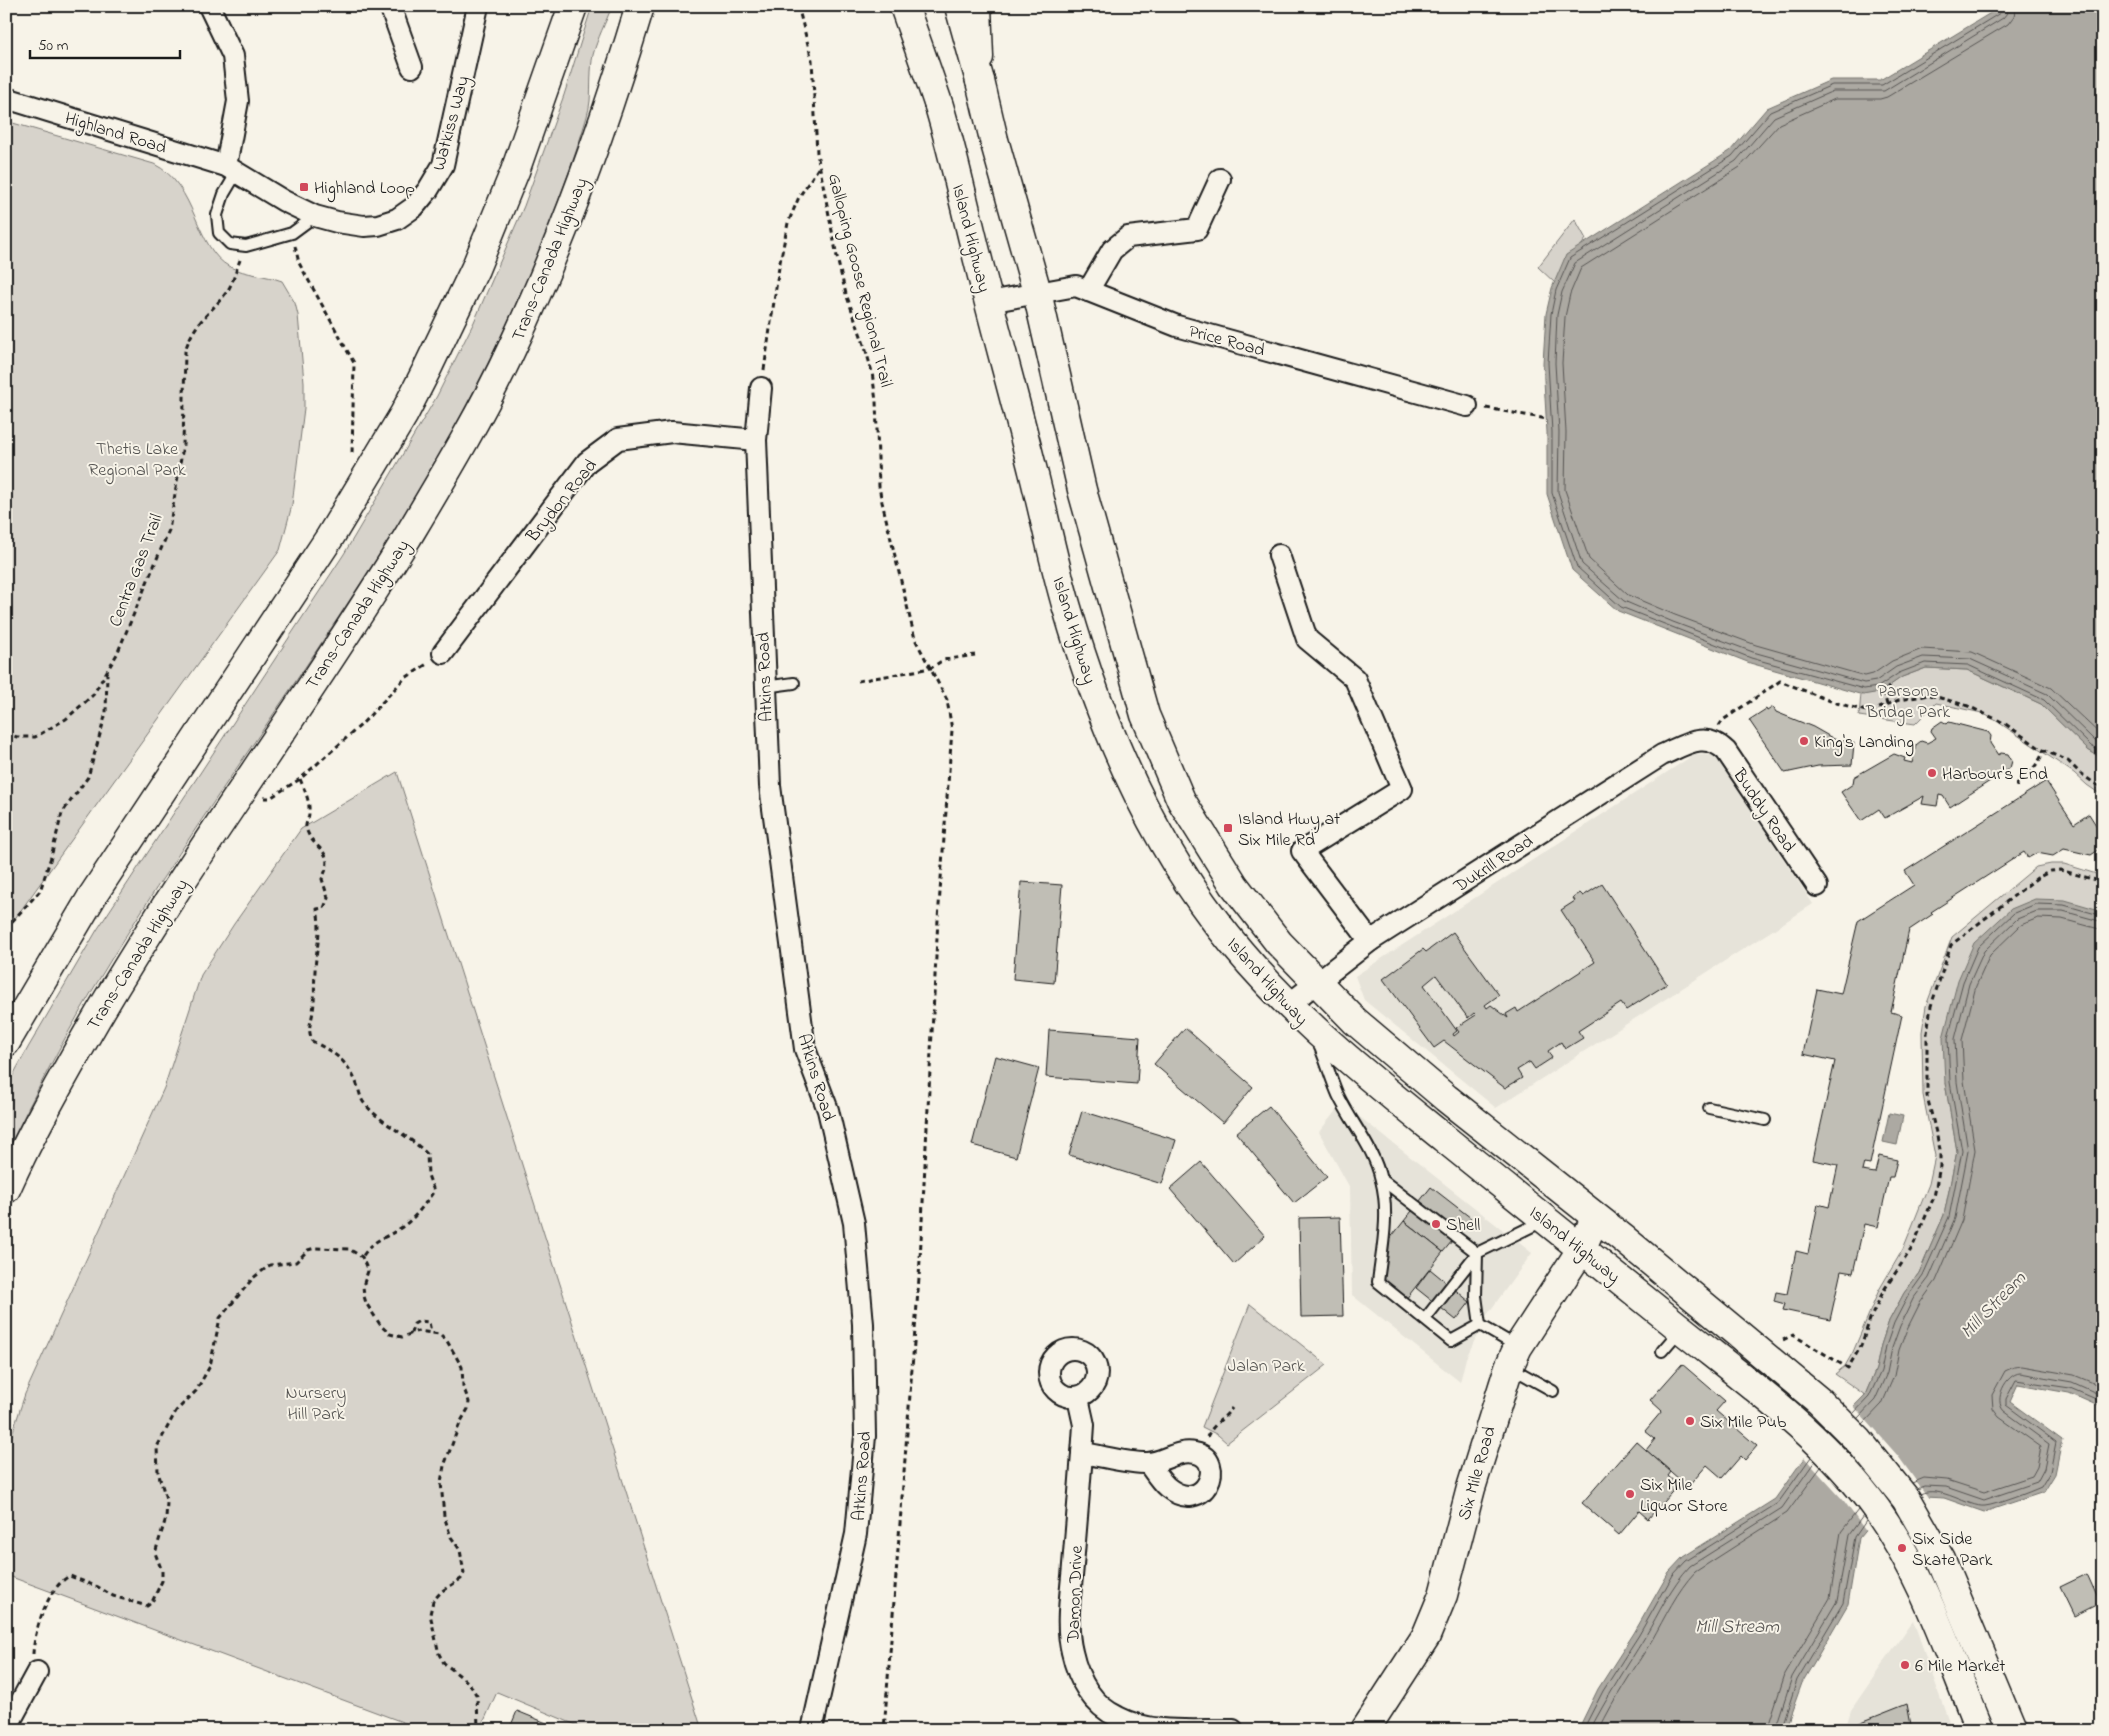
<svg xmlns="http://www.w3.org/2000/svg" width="2109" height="1736" font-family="'Indie Flower',sans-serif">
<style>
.built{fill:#e6e3d9}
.green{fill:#d7d3cb;stroke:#7a7874}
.water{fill:#aca9a2;stroke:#72716c}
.pier{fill:#f7f3e8}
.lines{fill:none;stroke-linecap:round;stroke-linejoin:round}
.shore{stroke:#565452;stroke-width:1}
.building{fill:#c0beb5;stroke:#1c1c1c;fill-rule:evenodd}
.lane-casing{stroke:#1c1c1c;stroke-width:14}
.street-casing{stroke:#1c1c1c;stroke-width:24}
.secondary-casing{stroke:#1c1c1c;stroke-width:31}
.primary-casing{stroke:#1c1c1c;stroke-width:31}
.highway-casing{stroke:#1c1c1c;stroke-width:31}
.path{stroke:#1c1c1c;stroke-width:3;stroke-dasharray:5 4;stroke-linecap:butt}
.lane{stroke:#f7f3e8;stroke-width:10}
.street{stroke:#f7f3e8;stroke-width:20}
.secondary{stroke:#f7f3e8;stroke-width:28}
.primary{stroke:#f7f3e8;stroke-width:28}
.highway{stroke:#f7f3e8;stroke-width:28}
.poi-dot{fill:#d1495b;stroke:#f7f3e8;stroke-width:2}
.labels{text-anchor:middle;stroke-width:4;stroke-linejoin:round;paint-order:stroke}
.street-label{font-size:18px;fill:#1c1c1c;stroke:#f7f3e8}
.poi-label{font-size:18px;fill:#1c1c1c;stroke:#f7f3e8;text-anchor:start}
.park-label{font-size:18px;fill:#545351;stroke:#f7f3e8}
.water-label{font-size:19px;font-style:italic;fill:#565452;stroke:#f7f3e8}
</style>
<rect width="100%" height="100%" fill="#f7f3e8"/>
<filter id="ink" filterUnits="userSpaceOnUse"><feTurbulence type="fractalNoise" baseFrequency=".02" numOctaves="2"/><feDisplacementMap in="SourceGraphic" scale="10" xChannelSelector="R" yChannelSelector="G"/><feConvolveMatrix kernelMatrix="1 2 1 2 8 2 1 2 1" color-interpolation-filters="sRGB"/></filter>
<g filter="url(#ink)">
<g class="built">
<path d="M1695,754L1715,755L1813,904L1496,1108L1364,1000L1355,976Z"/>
<path d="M1342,1103L1532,1253L1487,1315L1466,1358L1460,1382L1352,1295L1350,1188L1319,1132Z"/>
<path d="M1913,1620L1952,1730H1845L1851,1710Z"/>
</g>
<g class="green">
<path d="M592,6H612C606,22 597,39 593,55C590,69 591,87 590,101C589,112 585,122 582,133C548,240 500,346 445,445C338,634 203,805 92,991C61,1043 33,1098 6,1153V1088L29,1046L97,930L344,554L437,396L474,322L524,206L564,95Z"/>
<path d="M6,121L154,164C197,185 195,249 230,267C246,275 266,275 282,281L295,303L298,315L304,382V408L292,505L280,550L6,931Z"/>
<path d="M1575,219L1586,239L1563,270L1555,283L1538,267Z"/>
<path d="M1926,668L1967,670L2041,704L2088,750L2103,759V796L2087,785L2074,773L1995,720L1982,713L1936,703L1915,724L1859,716L1861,694L1880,692L1902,677Z"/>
<path d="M397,772L702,1730H588L497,1692L480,1730H424L6,1575V1453L25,1394L164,1088L201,975L234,924L301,829Z"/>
<path d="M2051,864H2064L2103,876V911L1945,1083L1957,1151L1944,1215L1919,1273L1904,1293L1889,1321L1881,1345L1876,1369L1865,1395L1835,1374L1845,1366L1853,1352L1879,1290L1903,1249L1929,1184L1935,1156L1923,1095L1922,1032L1926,1006L1952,937L2036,867Z"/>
<path d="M1250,1304L1327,1365L1227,1443L1218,1435L1202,1427Z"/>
</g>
<g class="water">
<path d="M2002,6H2103V759L2088,750L2041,704L1967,670L1926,668L1902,677L1880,692L1863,695L1750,663L1618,611L1572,570L1547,494V432L1543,363L1546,314L1552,288L1566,255L1730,151L1767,108L1831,80H1880Z"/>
<path d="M2035,899L2065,900L2103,911V1408L2069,1393L2018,1384L2010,1402L2062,1440L2055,1474L2044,1492L1984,1512L1944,1498L1925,1497L1873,1521L1859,1538L1848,1604L1802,1683L1785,1730H1578L1598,1689L1634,1633L1669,1572L1683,1557L1775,1499L1807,1454L1865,1395L1876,1369L1881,1345L1889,1321L1904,1293L1919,1273L1944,1215L1957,1151L1945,1083L1943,1038L1958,980L1974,943L2011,909Z"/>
<path d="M1889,1113L1903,1116L1897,1145L1883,1142Z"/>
</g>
<path class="pier" d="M1852,1404L1898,1456L1930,1500L1926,1499L1913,1507L1875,1523L1867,1533L1844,1501L1802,1455Z"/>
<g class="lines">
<g class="shore">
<path d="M2002,6L2000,13L1882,85H1832L1770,112L1732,156L1570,258L1556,290L1551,314L1548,363L1552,432V493L1577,567L1621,607L1751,658L1864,689L1878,687L1899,673L1925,663L1968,665L2044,700L2091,746L2103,753"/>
<path d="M2009,6L2007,13L2003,18L1884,91H1833L1774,117L1736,161L1575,263L1562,292L1557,315L1555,363L1559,432L1558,492L1582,564L1624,601L1673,622L1753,652L1864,683L1876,681L1896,667L1923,657L1970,659L2047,694L2095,741L2103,746"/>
<path d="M2016,6L2014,16L2008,24L1887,97L1880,99H1835L1779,124L1740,167L1581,268L1570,294L1565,317L1562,363L1566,432L1565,490L1589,559L1628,595L1675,615L1756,645L1865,676L1873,674L1892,661L1922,649L1972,652L2051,688L2103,737"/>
<path d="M1853,1414L1869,1397L1881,1371L1886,1346L1894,1323L1908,1296L1923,1275L1949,1217L1962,1151L1950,1082L1948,1038L1963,982L1978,947L2014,913L2036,904L2064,905L2103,916"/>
<path d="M1858,1418L1875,1400L1887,1373L1892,1348L1900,1326L1913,1299L1929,1278L1955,1218L1968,1151L1957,1082L1955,1039L1969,984L1984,951L2017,919L2037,911H2063L2103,922"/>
<path d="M1863,1424L1882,1404L1894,1376L1899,1350L1907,1329L1920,1303L1936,1281L1962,1220L1975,1150L1964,1081L1962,1040L1976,986L1990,955L2021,925L2038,918L2062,919L2103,930"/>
<path d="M1912,1483L1924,1478L1947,1480L1984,1492L2032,1476L2037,1467L2041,1447L1999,1417L1993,1409L1992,1395L2005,1371L2014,1367L2022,1366L2074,1375L2103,1387"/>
<path d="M1917,1489L1925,1486L1946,1487L1984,1500L2037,1482L2044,1469L2049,1444L2004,1411C1993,1400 2006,1374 2020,1373L2072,1382L2103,1396"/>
<path d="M1920,1494C1940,1484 1969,1508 1985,1506C1996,1505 2030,1492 2041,1487L2050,1472L2056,1442L2006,1405V1399L2016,1380L2070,1388L2103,1402"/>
<path d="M1583,1730L1603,1691L1639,1635L1673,1575L1686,1561L1778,1503L1811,1457"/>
<path d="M1590,1730C1607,1697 1626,1668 1645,1637C1659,1613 1671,1586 1690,1566L1782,1508L1815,1461"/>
<path d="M1599,1730C1614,1698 1634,1670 1652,1640C1665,1617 1677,1591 1695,1572L1787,1513L1821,1467"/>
<path d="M1767,1730L1785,1674L1830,1598L1841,1532L1858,1510"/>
<path d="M1775,1730L1792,1677L1837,1601L1849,1535L1863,1516"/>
<path d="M1781,1730L1797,1680L1843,1603L1855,1537L1866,1521"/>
</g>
</g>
<g class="building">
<path d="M1773,707L1776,712L1813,727L1834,739L1854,743L1852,765L1818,766L1785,773L1749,720L1766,709L1767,711Z"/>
<path d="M1942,721L1947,724L1949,722L1988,732L1991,736L1990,743L1998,755L2001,753L2008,754L2012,761L2010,768L1950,807L1943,796L1939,795L1937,806L1922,804L1924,796L1885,818L1879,809L1861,821L1841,792L1853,784L1854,777L1894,754L1905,758L1904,761L1912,763L1916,745L1921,741L1927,743L1936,738L1931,731L1932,728Z"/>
<path d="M2046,781L2074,824L2089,814L2103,836V847L2091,855L2064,849L2053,856L2037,853L2028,858L2024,852L1931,912L1933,914L1909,930L1891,1012L1902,1015L1870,1164L1864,1163L1862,1171L1875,1173L1879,1156L1897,1160L1893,1177H1889L1878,1227L1864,1224L1853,1273L1841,1271L1830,1320L1783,1310L1785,1304L1774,1301L1776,1292L1787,1294L1796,1251L1808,1254L1818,1204L1829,1207L1838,1165L1813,1160L1835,1061L1803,1054L1817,989L1841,994L1858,921L1914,885L1905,871Z"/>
<path d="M1021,882L1062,885L1054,983L1013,979Z"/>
<path d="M1602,884L1667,984L1626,1010L1621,1003L1578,1031L1583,1038L1565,1049L1561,1042L1548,1051L1552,1058L1535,1069L1530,1062L1517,1070L1522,1078L1505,1088L1444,1041L1434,1048L1383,979L1423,949L1426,952L1453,932L1499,995L1485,1005L1487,1008L1491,1005L1508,1018L1506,1014L1516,1008L1518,1012L1595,962L1561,910L1575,901L1573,898L1580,893L1583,896ZM1436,975L1468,1018L1474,1013L1476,1015L1456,1028L1459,1032L1454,1036L1453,1034L1457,1031L1424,985Z"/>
<path d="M1185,1028L1253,1087L1223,1123L1154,1064Z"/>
<path d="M1049,1030L1140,1037L1137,1084L1046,1077Z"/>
<path d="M995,1056L1039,1068L1016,1157L972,1145Z"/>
<path d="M1269,1106L1327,1177L1294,1203L1236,1133Z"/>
<path d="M1082,1111L1176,1140L1162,1184L1069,1155Z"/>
<path d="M1201,1162L1265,1236L1234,1264L1170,1189Z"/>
<path d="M1431,1187L1471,1218L1443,1252L1404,1221Z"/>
<path d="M1340,1217L1343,1316L1301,1317L1299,1218Z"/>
<path d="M1404,1221L1443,1252L1406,1299L1384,1281L1389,1240Z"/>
<path d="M1430,1269L1470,1302L1456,1320L1416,1288Z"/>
<path d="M1682,1364L1725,1401L1716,1411L1757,1446L1745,1460L1741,1456L1722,1478L1707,1465L1688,1487L1646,1450L1655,1439L1645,1431L1662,1411L1650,1400Z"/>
<path d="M1636,1441L1671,1472L1668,1476L1678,1485L1648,1519L1639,1511L1619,1535L1582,1503Z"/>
<path d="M2087,1574L2100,1603L2074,1616L2060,1587Z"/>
<path d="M2103,1621V1661L2097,1622Z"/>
<path d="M1907,1704L1912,1730H1861L1859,1723Z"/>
<path d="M517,1711L544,1722L568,1730H509Z"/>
</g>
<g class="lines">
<defs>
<g id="lane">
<path d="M237,172L224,194L217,215L219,233L230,244L246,246L292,233L315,216"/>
<path d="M764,687L794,683"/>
<path d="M1319,1045C1326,1061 1331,1079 1338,1095C1352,1124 1374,1148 1381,1180C1390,1213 1382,1249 1378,1282L1451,1341L1480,1325"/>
<path d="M1709,1108L1765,1120"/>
<path d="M1381,1179L1477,1253L1543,1221"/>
<path d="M1477,1253L1476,1296L1480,1325"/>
<path d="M1425,1319L1477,1253"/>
<path d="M1480,1325L1518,1347"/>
<path d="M1662,1351L1681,1329"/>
<path d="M1510,1367L1553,1391"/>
</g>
<g id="street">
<path d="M209,6L233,56L238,101L226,166"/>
<path d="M390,6L412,67"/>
<path d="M6,98L226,166L284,201L315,216L337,222L364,226L378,225L397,219L414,207L428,190L443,165L478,6"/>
<path d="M1088,291L1112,250L1128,237L1197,229L1220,179"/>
<path d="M989,302L1076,286L1177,326L1467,406"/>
<path d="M761,388L756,440L770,786L805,1049L828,1110L854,1223L863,1324L865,1436L856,1534L812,1730"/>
<path d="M1279,555L1307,639L1355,679L1402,789L1302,851L1370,941"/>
<path d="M443,653L587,462L618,439L672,432L756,440"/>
<path d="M1288,1005L1370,941L1662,755C1685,745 1705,730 1726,751L1817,886"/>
<circle cx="1073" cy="1373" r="24"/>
<path d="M1078,1398L1084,1425C1081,1471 1077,1518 1073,1565C1071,1593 1065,1624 1072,1652C1078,1679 1092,1705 1118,1717C1152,1735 1196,1729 1233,1730"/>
<path d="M1082,1453C1103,1456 1126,1463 1147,1463C1163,1463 1177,1449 1195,1453C1228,1459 1205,1518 1167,1487C1160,1481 1154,1471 1148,1463"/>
<path d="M6,1729L37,1672"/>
</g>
<g id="secondary">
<path d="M977,6L979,57"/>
<path d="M1365,1730L1426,1636L1443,1595L1471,1488L1509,1367L1518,1347L1581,1250L1595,1218"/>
</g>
<g id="primary">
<path d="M904,6C916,40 928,73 939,106C954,156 965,209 978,260C996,332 1016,403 1034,475C1045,519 1054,564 1067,608C1099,718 1146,830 1216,922C1282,1009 1361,1071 1445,1139C1521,1201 1598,1263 1676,1325C1747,1382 1823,1435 1877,1510C1924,1576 1949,1655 1980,1730"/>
<path d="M980,81L994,140L1037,292L1082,490L1145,715L1181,800L1234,885L1279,943L1355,1021L1446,1098L1625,1240L1819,1401L1859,1441L1906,1499L1941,1560L2012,1730"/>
</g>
<g id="highway">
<path d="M959,6L980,81"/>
<path d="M6,1042L93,895L330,537L404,414L427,369L475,269L515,171L573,6"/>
<path d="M6,1189C30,1135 59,1084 88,1033C186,863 305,705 407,538C444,476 482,413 512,348C564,238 605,123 640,6"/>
</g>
</defs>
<use href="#lane" class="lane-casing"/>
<use href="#street" class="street-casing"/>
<use href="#secondary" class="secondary-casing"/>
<use href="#primary" class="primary-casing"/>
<use href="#highway" class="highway-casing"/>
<g class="path">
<path d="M798,6L812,60L817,153L838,262L846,294L865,347L872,372L876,401L879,487L882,502L915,639L947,700L952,730L938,919L919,1278L884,1730"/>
<path d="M295,246L299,263L354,363L352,455"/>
<path d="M764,370L779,267L788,223L799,197L819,167"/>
<path d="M1486,408L1547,419"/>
<path d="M858,681L931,668L943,660L975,655"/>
<path d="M1887,705L1884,693L1889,687"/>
<path d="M1719,726L1723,720L1780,681L1833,702L1866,711L1873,710L1899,700L1930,695L1968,706L2004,723L2041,749L2068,761L2081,774L2103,789"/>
<path d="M6,733L17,737H35L66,719L93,695L117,654L169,530L183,446L185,351C194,322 209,315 226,293C233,284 236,270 240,260"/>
<path d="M300,779C305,791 310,801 309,813C309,819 305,823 306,828C313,852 337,848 322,879L328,898L324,908L317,909C322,934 316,947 315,971C314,985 315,998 313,1011C311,1026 307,1025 312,1041C333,1052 346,1059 356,1082C359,1089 360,1098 364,1103C382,1125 408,1134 427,1154L428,1175L434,1191C424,1205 414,1220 399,1229C381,1241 376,1237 362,1257"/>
<path d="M2017,787V782C2030,773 2039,764 2044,750"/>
<path d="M264,798H270L300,779L361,725L404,679L427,664"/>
<path d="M6,928L40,891L51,857L62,813L88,777L106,713L107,674"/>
<path d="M411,1333L414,1324L419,1321L429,1322L431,1332"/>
<path d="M1783,1340L1793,1335L1848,1368L1861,1346L1870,1319L1884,1290L1912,1248L1934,1197L1940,1166V1149L1927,1096V1033L1931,1006L1951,945L2037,878L2051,871L2060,870L2103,882"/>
<path d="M1207,1437C1213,1424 1224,1419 1232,1408"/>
<path d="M33,1654C34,1631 48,1586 70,1576L98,1587L113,1596L147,1606L152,1602L162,1581V1571L155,1553L166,1518L167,1502L158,1472L157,1447L176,1411L196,1391L210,1366L220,1318L253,1278L270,1265L296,1262L308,1250L315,1248L349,1249L362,1257L368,1271L363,1286L364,1296L366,1303L381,1326L390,1334L402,1337L418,1331L440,1334L447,1341L462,1367L463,1386L469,1402L468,1409L460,1423L444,1466L441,1482L444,1516L451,1537L460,1550L464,1573L461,1579L442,1591L433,1601L430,1614L439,1654L444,1663L469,1683L477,1696L478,1730"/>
</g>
<use href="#lane" class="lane"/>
<use href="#street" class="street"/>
<use href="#secondary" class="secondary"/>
<use href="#primary" class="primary"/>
<use href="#highway" class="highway"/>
</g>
</g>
<g class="poi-dot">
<rect x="299" y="182" width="10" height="10" rx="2.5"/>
<circle cx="1804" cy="741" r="5"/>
<circle cx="1932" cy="773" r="5"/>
<rect x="1223" y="823" width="10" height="10" rx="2.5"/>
<circle cx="1436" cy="1224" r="5"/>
<circle cx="1690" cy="1421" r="5"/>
<circle cx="1630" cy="1494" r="5"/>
<circle cx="1902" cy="1548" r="5"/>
<circle cx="1905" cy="1665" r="5"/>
</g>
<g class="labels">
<g class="street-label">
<text transform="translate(450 123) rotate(-75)" y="6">Watkiss Way</text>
<text transform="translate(116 132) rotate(17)" y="6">Highland Road</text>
<text transform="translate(972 238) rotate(76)" y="6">Island Highway</text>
<text transform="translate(549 259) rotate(-68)" y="6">Trans-Canada Highway</text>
<text transform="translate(861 280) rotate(76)" y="6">Galloping Goose Regional Trail</text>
<text transform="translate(1227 340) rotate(15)" y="6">Price Road</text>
<text transform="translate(561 500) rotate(-51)" y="6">Brydon Road</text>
<text transform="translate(135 570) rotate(-69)" y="6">Centra Gas Trail</text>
<text transform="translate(357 614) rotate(-57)" y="6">Trans-Canada Highway</text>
<text transform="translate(1075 630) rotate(73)" y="6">Island Highway</text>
<text transform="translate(764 677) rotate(-92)" y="6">Atkins Road</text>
<text transform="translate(1765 810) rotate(56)" y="6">Buddy Road</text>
<text transform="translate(1493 863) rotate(-33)" y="6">Dukrill Road</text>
<text transform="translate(137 954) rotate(-58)" y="6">Trans-Canada Highway</text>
<text transform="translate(1268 981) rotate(48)" y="6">Island Highway</text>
<text transform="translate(817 1077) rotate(73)" y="6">Atkins Road</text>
<text transform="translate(1575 1244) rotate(39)" y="6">Island Highway</text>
<text transform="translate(1476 1473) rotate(-74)" y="6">Six Mile Road</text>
<text transform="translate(861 1476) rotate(-86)" y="6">Atkins Road</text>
<text transform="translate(1074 1594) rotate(-88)" y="6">Damon Drive</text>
</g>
<g class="poi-label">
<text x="314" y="193">Highland Loop</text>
<text x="1814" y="747">King's Landing</text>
<text x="1942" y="779">Harbour's End</text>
<text x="1238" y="824">Island Hwy at<tspan x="1238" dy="21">Six Mile Rd</tspan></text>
<text x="1446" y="1230">Shell</text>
<text x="1700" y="1427">Six Mile Pub</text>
<text x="1640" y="1490">Six Mile<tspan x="1640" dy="21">Liquor Store</tspan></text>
<text x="1912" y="1544">Six Side<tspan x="1912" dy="21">Skate Park</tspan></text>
<text x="1915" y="1671">6 Mile Market</text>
</g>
<g class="park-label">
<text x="137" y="454">Thetis Lake<tspan x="137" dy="21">Regional Park</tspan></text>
<text x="1908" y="696">Parsons<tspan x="1908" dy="21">Bridge Park</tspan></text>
<text x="1266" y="1371">Jalan Park</text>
<text x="316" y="1398">Nursery<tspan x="316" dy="21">Hill Park</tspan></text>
</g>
<g class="water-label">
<text transform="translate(1992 1304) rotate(-46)" y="7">Mill Stream</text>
<text x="1737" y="1632">Mill Stream</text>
</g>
</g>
<rect width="2109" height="1736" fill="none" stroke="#f7f3e8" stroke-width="25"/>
<rect x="12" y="12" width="2084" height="1711" fill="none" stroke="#1c1c1c" stroke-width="2" filter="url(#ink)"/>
<path d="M30 50v8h150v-8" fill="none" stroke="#1c1c1c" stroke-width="2.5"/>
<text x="38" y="50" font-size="15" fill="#1c1c1c" stroke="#f7f3e8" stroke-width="4" paint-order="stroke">50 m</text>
</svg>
